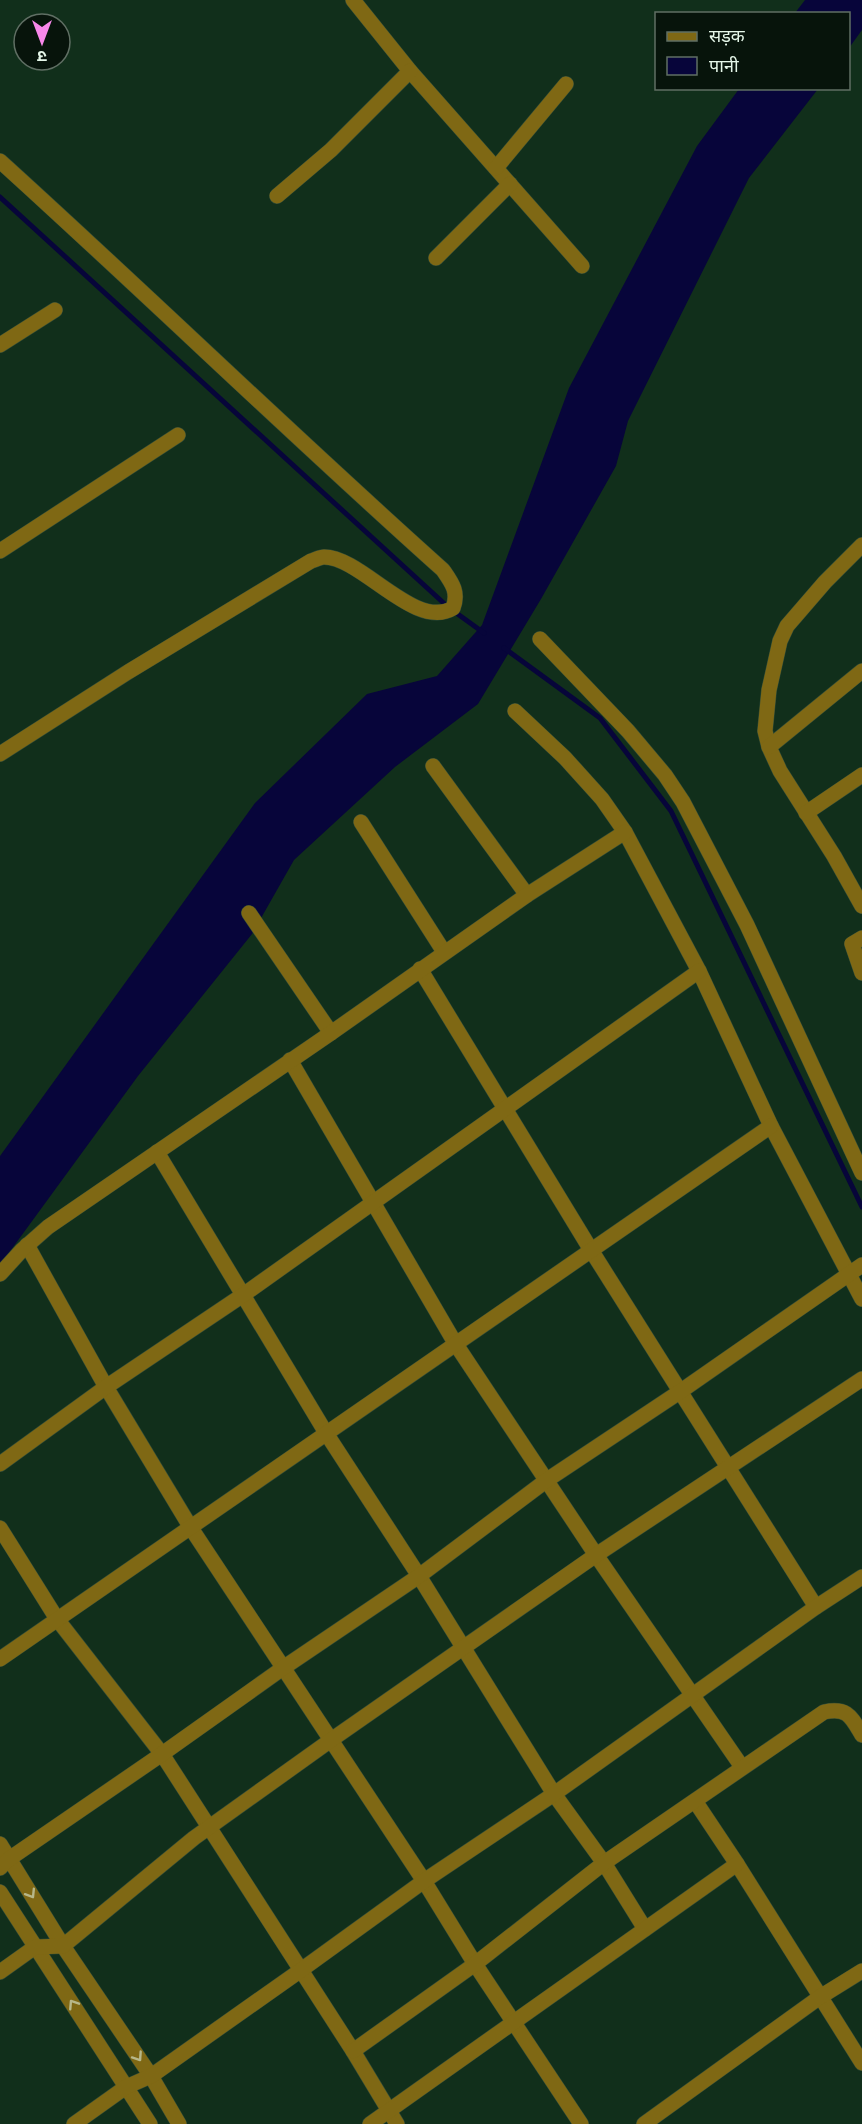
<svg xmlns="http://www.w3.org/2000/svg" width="862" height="2124" font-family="'Archivo Narrow','Noto Sans Devanagari',sans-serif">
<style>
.water{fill:#07053a}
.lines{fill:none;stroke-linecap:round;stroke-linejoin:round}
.stream{stroke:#07053a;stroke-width:5}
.minor-casing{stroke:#2f4b38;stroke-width:16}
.minor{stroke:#7f6814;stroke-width:15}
.oneway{stroke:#b7b789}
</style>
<rect width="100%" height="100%" fill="#112f1b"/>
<g class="water">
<path d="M805,0H862V30L849,48L848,14L795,13Z"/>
<path d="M739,89H818L749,178L628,421L616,466L541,599L478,704L395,767L294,860L252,934L138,1076L0,1265V1156L255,803L367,694L437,676L482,625L569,388L697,146Z"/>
</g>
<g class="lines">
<g class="stream">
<path d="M0,197L448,607L484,633"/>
<path d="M504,648L600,718L671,811L862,1207"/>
</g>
<defs>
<g id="minor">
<path d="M353,0L410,71L582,266"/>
<path d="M0,161C149,296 293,436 443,570C452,583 459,592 453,608C415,631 362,557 324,557C320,557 315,560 311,561L128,672L0,754"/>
<path d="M496,168L566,84"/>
<path d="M277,196L331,150L410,71"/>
<path d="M436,258L510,184"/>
<path d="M0,345L55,310"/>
<path d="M862,545L825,582L787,626L780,641L769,690L765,731L769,747L780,771L834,856L862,906"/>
<path d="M0,551L178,435"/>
<path d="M540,639L628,731L665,775L683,802L747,925L862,1173"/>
<path d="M515,711L565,758L602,799L625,832L699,971L771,1126L862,1299"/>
<path d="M769,747L862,671"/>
<path d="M433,766L527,895"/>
<path d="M806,813L862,775"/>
<path d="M361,822L444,952"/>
<path d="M249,913L331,1033"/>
<path d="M862,938L852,944L862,973"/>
<path d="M420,969L591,1250L816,1607"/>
<path d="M290,1060L455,1343L596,1555L742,1767"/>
<path d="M157,1152L326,1433L419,1576L554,1794L604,1863L645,1929"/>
<path d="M27,1245L106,1387L191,1528L424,1881L475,1964L581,2124"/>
<path d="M0,1274L22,1250L48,1227L331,1033L527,895L625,832"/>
<path d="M0,1464L106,1387L243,1295L699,971"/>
<path d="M0,1528L57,1619L162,1754L353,2051L397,2124"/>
<path d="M0,1659L771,1126"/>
<path d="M695,1801L737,1864L862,2063"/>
<path d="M0,1844L63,1946L151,2076L179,2124"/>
<path d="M0,1868L9,1859L162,1754L283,1668L419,1576L547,1480L681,1391L862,1265"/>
<path d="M0,1892L150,2124"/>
<path d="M0,1972L35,1947L63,1946L194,1838L331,1740L596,1555L862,1379"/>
<path d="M353,2051L475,1964L604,1863L824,1712C848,1707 851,1717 862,1735"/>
<path d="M74,2124L126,2087L151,2076L301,1970L424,1881L554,1794L816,1607L862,1577"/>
<path d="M370,2124L737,1864"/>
<path d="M644,2124L820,1997L862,1971"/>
</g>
</defs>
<use href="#minor" class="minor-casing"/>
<use href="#minor" class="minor"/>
</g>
<defs><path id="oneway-chevron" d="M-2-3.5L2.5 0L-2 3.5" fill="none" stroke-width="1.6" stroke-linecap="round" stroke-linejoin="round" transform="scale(1.5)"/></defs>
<g class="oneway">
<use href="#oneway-chevron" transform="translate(31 1894) rotate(58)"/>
<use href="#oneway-chevron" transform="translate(73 2004) rotate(-123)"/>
<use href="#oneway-chevron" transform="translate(138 2057) rotate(56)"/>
</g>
<rect x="655" y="12" width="195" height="78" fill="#07140b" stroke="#606f64" stroke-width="1.5"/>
<rect x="667" y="32" width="30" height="9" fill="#7f6814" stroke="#606f64" stroke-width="1.5"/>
<text x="709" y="42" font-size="18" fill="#e5f7e9">सड़क</text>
<rect x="667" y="57" width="30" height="18" fill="#07053a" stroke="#606f64" stroke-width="1.5"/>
<text x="709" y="72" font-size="18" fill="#e5f7e9">पानी</text>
<g transform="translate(42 42) rotate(180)"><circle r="28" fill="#07140b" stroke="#606f64" stroke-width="1.5"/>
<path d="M0-4.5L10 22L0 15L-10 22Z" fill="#f888ea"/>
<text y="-9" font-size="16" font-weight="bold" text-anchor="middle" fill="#e5f7e9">उ</text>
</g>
</svg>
